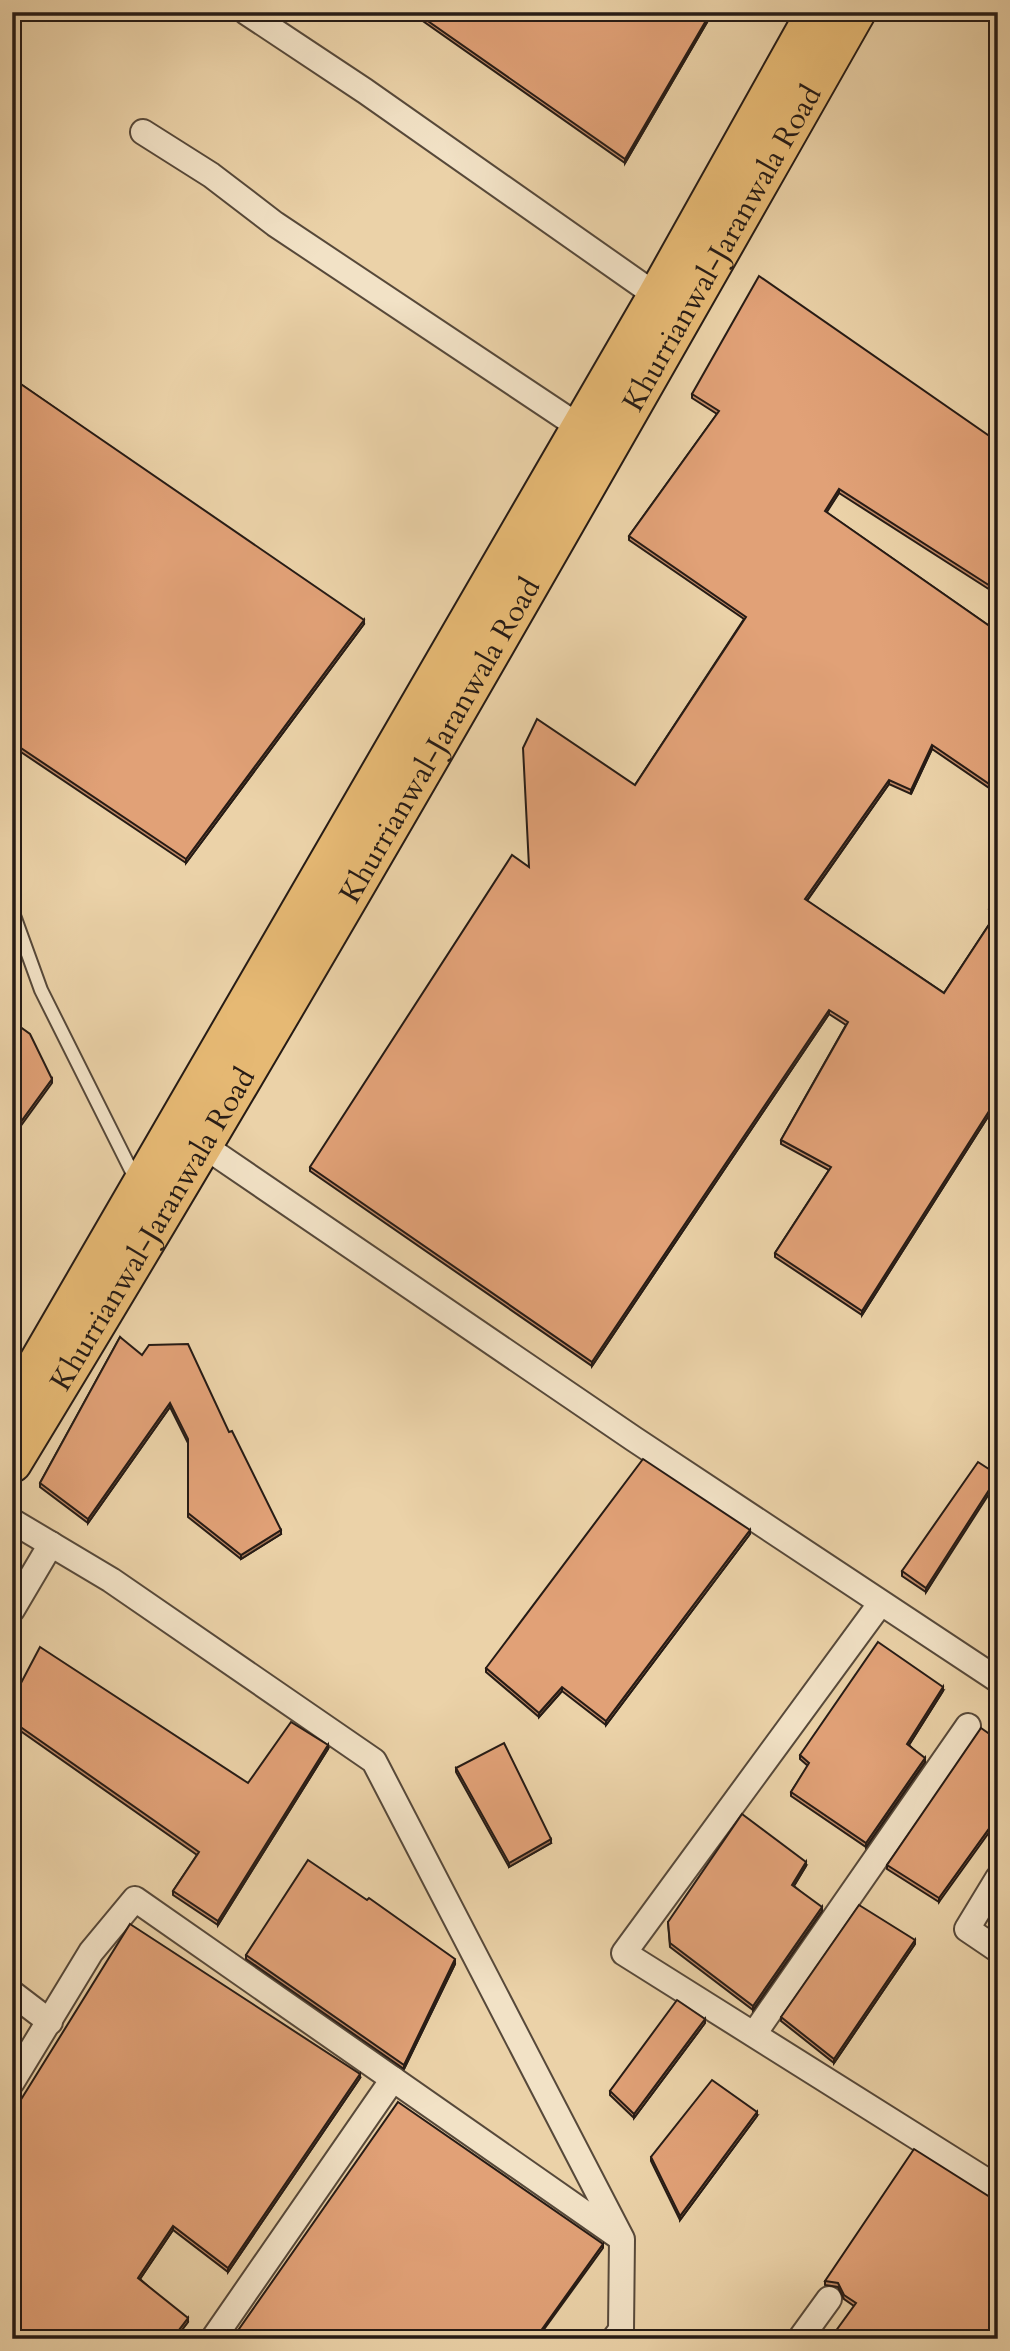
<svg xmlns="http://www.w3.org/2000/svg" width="1010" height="2351" font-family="Cardo,serif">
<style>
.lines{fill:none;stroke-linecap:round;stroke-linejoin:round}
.service-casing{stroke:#57493a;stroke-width:16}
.minor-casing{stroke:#57493a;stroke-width:28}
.primary-casing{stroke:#261b15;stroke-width:42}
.service{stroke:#f2e2c6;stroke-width:12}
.minor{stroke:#f2e2c6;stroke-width:24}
.primary{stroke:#e6b974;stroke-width:38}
.wall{fill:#c28a66;stroke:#261b15;stroke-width:2}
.shaded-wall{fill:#9e7153;stroke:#261b15;stroke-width:2}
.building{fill:#e1a177;stroke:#261b15;stroke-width:2}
.labels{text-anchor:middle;stroke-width:7;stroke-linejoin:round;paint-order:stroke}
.street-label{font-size:30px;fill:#261b15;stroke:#f2e2c6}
</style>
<rect width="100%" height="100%" fill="#ebd2a8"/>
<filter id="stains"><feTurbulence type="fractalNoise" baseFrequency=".00286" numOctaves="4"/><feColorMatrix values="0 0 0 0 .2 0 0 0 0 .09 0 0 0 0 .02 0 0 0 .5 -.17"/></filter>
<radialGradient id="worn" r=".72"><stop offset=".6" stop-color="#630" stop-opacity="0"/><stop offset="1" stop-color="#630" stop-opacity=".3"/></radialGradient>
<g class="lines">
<defs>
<path id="service" d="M12,910L41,990L136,1180"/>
<g id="minor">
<path d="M246,12L365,91L657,296"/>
<path d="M143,132L211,175L275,224L581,428"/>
<path d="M191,1137L634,1439L998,1680"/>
<path d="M12,1521L111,1580L374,1761L622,2239L621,2330L614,2339"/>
<path d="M880,1604L624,1953L998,2188"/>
<path d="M12,1610L51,1544"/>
<path d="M998,1878L967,1929L998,1950"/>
<path d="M12,1993L50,2022"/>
<path d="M754,2034L968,1726"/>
<path d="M12,2082L91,1952L135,1899L619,2237"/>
<path d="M213,2339L393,2079"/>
<path d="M800,2339L829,2299"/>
</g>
<g id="primary">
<path d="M12,1408L657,296L816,12"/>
<path id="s1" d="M12,1463C303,985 580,498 856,12"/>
</g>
</defs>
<use href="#service" class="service-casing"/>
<use href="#minor" class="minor-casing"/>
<use href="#primary" class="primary-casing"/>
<use href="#service" class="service"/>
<use href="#minor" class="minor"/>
<use href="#primary" class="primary"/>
</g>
<g class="wall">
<path d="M410,12H713L625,163Z"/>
<path d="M12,378L364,624L186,863L12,746Z"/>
<path d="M692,394L998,442V595L839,493L826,512L998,632V794L932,749L911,794L889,784L807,901L944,993L994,917L989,913V909L998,896V1101L862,1315L775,1257V1253L829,1170L781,1144V1140L846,1025L829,1014L592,1366L310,1171V1167L635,785L744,619L629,540V536L717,414L692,398Z"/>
<path d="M120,1337L281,1534L241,1559L188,1517V1443L170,1407L88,1523L40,1487V1483Z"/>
<path d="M998,1475L926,1592L902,1576V1571Z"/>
<path d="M750,1534L606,1725L562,1691L539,1717L486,1672V1668Z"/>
<path d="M943,1691L909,1745L925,1762L866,1847L791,1796V1792L808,1766L800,1759V1755Z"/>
<path d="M12,1700L248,1783L328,1749L218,1925L173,1895V1891L197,1855L12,1725Z"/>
<path d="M998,1740L939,1902L887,1869V1865Z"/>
<path d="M456,1768L551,1843L509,1867L456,1772Z"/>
<path d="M806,1866L794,1886L822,1911L753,2010L670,1947L668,1922Z"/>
<path d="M367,1900L455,1964L404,2069L246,1959V1955Z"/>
<path d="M915,1944L834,2063L781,2021V2017Z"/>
<path d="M705,2023L634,2118L610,2095V2091Z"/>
<path d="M360,2078L228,2272L173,2230L140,2279L188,2322L175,2339H16L12,2336V2114Z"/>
<path d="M757,2116L680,2220L651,2161V2157Z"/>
<path d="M990,2197L854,2306L844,2299L838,2287L825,2285V2281Z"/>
</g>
<g class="shaded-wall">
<path d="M711,12H713L625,163V159Z"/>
<path d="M839,489V493L825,515V511Z"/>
<path d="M364,620V624L186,863V859Z"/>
<path d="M932,745V749L911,794V790Z"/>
<path d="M889,780V784L805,903V899Z"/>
<path d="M829,1010V1014L592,1366V1362Z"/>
<path d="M52,1079V1083L12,1138V1134Z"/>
<path d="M998,1097V1101L862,1315V1311Z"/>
<path d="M170,1403V1407L88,1523V1519Z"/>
<path d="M998,1476V1480L926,1592V1588Z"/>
<path d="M281,1530V1534L241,1559V1555Z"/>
<path d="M750,1530V1534L606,1725V1721Z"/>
<path d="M562,1687V1691L539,1717V1713Z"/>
<path d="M943,1687V1691L907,1748V1744Z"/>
<path d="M328,1745V1749L218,1925V1921Z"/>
<path d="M925,1758V1762L866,1847V1843Z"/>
<path d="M998,1816V1820L939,1902V1898Z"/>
<path d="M551,1839V1843L509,1867V1863Z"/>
<path d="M806,1862V1866L792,1889V1885Z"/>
<path d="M822,1907V1911L753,2010V2006Z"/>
<path d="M915,1940V1944L834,2063V2059Z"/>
<path d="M455,1959V1964L404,2069V2065Z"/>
<path d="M705,2019V2023L634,2118V2114Z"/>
<path d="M360,2074V2078L228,2272V2268Z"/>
<path d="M757,2112V2116L680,2220V2216Z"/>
<path d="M173,2226V2230L138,2282V2278Z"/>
<path d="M603,2244V2248L537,2339H535Z"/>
<path d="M188,2318V2322L175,2339H172Z"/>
</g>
<g class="building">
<path d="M415,12H711L625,159Z"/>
<path d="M759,276L998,442V591L839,489L825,511L998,632V790L932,745L911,790L889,780L805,899L944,993L996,914L989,909L998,896V1097L862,1311L775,1253L831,1167L781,1140L848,1022L829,1010L592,1362L310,1167L512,855L529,867L523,748L537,719L635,785L746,617L629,536L719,411L692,394Z"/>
<path d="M12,378L364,620L186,859L12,742Z"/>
<path d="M12,1021L30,1034L52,1079L12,1134Z"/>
<path d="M120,1337L142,1355L149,1345L188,1344L229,1432L232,1431L281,1530L241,1555L188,1513V1439L170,1403L88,1519L40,1483Z"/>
<path d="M643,1459L750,1530L606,1721L562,1687L539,1713L486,1668Z"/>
<path d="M978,1462L998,1475V1476L926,1588L902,1571Z"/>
<path d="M878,1642L943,1687L907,1744L925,1758L866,1843L791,1792L809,1763L800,1755Z"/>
<path d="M40,1647L248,1783L291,1722L328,1745L218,1921L173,1891L199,1852L12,1721V1700Z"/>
<path d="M981,1728L998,1740V1816L939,1898L887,1865Z"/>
<path d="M504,1743L551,1839L509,1863L456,1768Z"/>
<path d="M742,1814L806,1862L792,1885L822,1907L753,2006L670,1943L668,1922Z"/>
<path d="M308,1860L367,1900L369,1898L455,1959L404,2065L246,1955Z"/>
<path d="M859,1905L915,1940L834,2059L781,2017Z"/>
<path d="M130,1924L360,2074L228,2268L173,2226L138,2278L188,2318L172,2339H21L12,2332V2114Z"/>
<path d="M677,2000L705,2019L634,2114L610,2091Z"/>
<path d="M712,2080L757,2112L680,2216L651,2157Z"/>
<path d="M398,2102L603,2244L535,2339H232Z"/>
<path d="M914,2149L990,2197L998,2198V2339H830L856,2303L844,2295L838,2283L825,2281Z"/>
</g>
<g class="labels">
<g class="street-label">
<text dy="10" stroke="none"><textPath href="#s1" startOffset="1407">Khurrianwal-Jaranwala Road</textPath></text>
<text dy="10" stroke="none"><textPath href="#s1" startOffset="840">Khurrianwal-Jaranwala Road</textPath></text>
<text dy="10" stroke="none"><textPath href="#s1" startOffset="273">Khurrianwal-Jaranwala Road</textPath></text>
</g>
</g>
<rect width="1010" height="2351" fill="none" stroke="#ebd2a8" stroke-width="42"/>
<rect x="14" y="14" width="982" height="2323" fill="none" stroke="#261b15" stroke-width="3.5"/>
<rect x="21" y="21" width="968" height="2309" fill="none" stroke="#261b15" stroke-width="2"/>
<rect width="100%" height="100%" filter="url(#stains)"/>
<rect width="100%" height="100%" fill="url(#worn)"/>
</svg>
